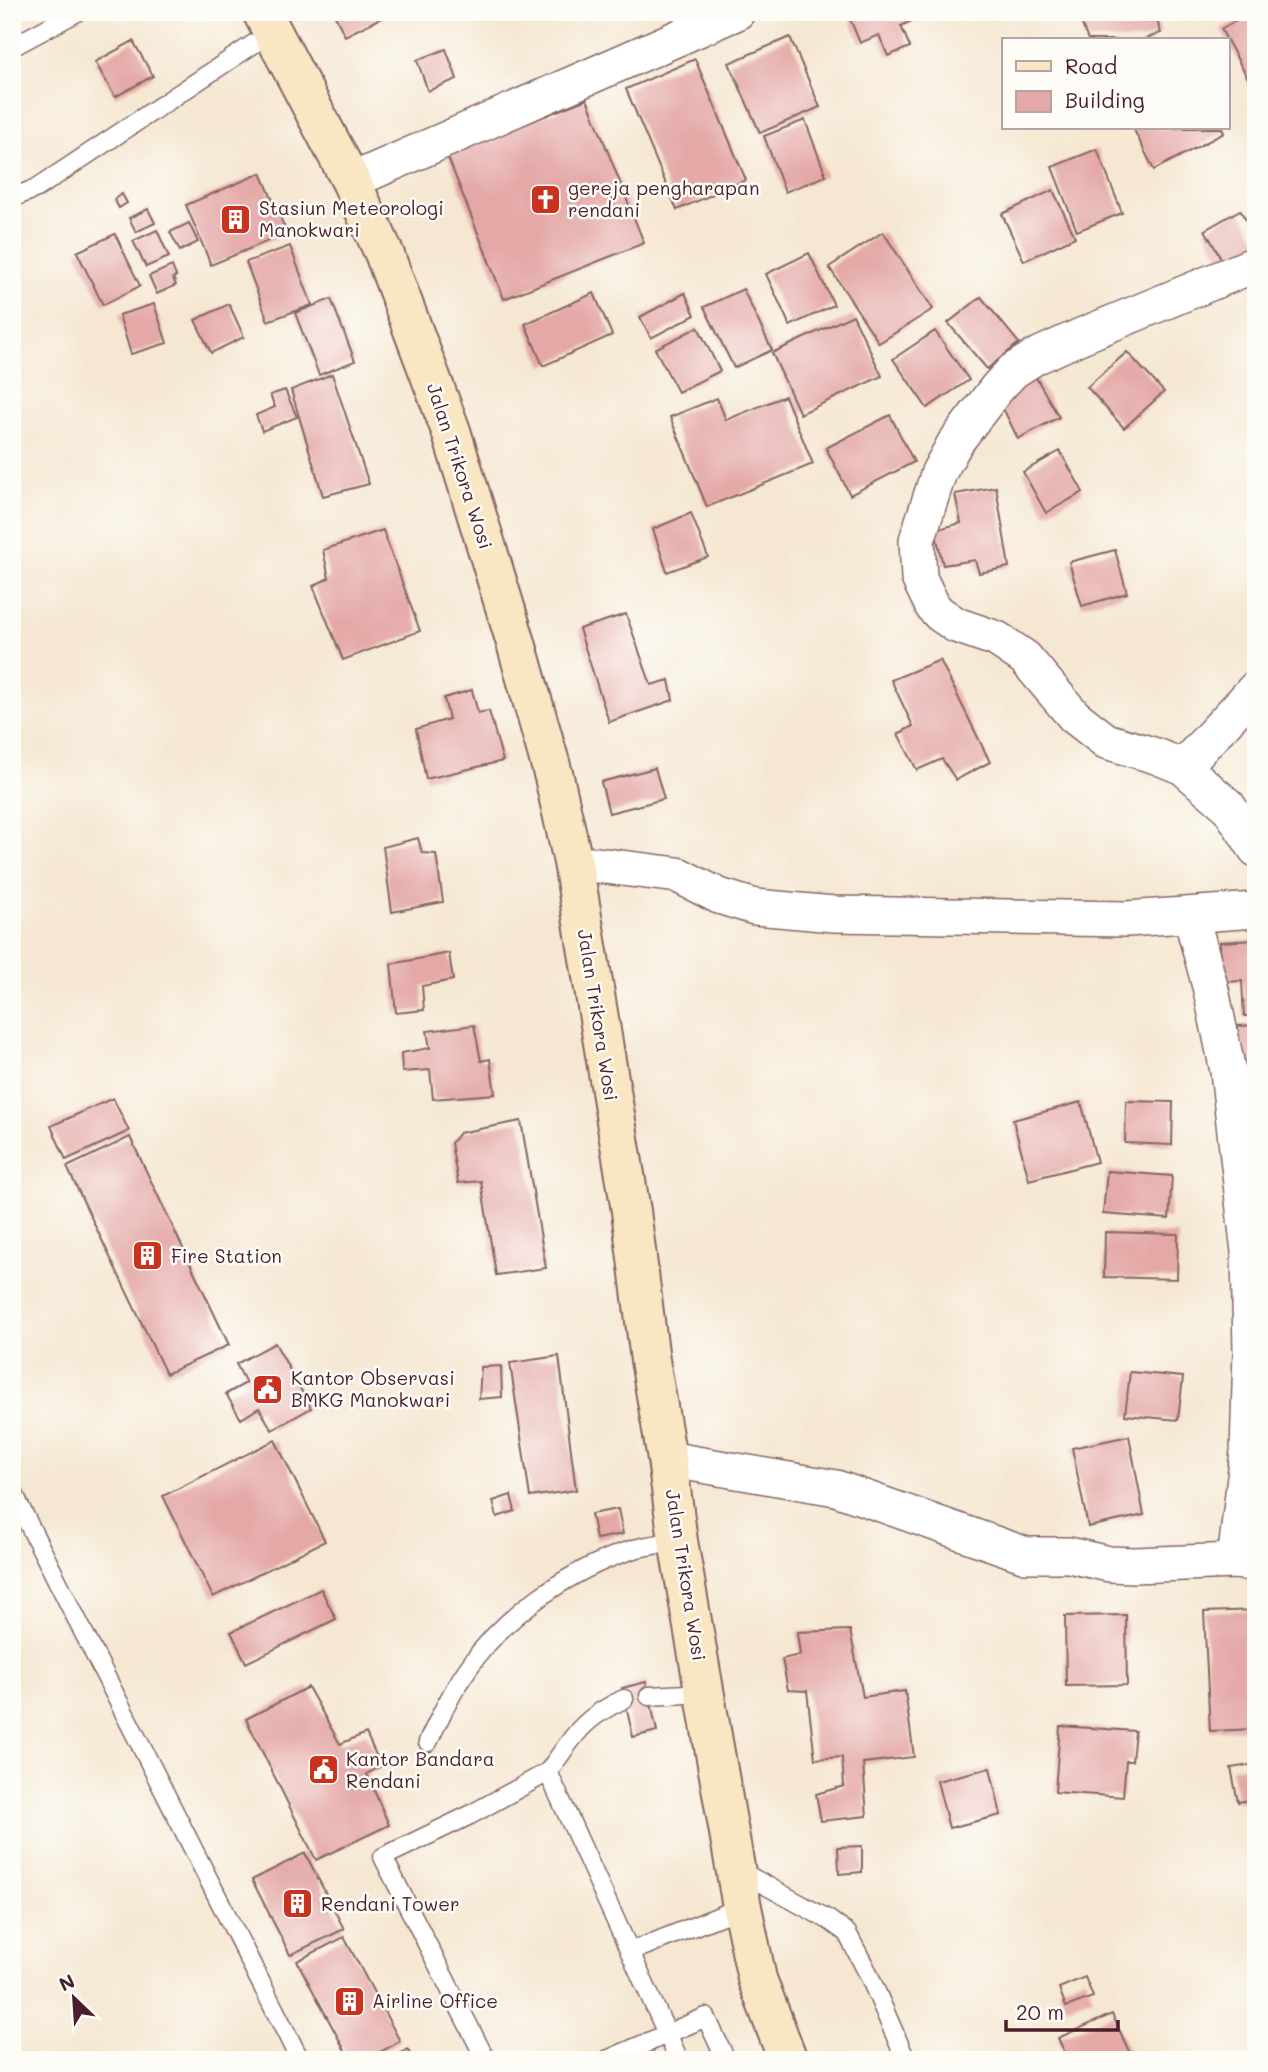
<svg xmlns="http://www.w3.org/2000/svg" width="1268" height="2072" font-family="Mali,sans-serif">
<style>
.building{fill:#e4a9a7}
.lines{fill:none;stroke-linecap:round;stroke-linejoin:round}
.lane-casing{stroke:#866565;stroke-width:21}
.street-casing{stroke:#866565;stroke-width:38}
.secondary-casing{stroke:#866565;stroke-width:42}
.lane{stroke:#fff;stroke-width:18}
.street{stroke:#fff;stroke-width:35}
.secondary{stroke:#f9e7c3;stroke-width:38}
.labels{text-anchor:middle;stroke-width:5;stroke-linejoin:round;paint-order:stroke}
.poi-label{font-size:19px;fill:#4a1f2b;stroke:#fdfcf7;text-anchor:start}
.street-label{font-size:19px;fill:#4a1f2b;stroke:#fdfcf7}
</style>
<rect width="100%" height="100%" fill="#fdfcf7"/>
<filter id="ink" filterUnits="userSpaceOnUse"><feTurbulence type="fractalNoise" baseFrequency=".0143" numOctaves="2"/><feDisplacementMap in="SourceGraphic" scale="14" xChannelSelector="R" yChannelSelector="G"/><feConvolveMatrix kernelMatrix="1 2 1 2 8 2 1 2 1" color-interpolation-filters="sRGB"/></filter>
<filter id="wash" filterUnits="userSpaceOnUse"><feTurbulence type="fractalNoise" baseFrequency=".00686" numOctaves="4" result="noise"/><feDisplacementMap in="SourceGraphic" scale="28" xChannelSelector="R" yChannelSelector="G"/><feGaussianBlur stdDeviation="1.57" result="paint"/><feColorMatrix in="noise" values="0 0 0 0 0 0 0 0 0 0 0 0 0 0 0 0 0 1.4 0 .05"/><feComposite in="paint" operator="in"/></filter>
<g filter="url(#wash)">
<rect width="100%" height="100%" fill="#f5e7d1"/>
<g id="blocks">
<g class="building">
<path d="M333,12H393L345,36Z"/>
<path d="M847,12H911L914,20L901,26L910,47L888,56L879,35L860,43Z"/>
<path d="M1077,12H1154L1161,33L1142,40H1088Z"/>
<path d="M1252,12H1256V84L1252,86L1221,29Z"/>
<path d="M790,37L820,107L760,133L729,63Z"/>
<path d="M133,41L153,76L115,97L95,62Z"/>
<path d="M446,49L457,79L428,91L417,60Z"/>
<path d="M695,59L746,180L677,210L626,89Z"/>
<path d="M587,99L644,243L504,299L447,155Z"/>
<path d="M805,120L826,176L785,192L764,136Z"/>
<path d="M1133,128H1222L1224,133L1154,170Z"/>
<path d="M1097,149L1122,213L1077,231L1052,167Z"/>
<path d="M261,173L287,233L211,265L186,205Z"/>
<path d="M1053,190L1075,237L1024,261L1002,214Z"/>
<path d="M122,194L127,203L119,208L114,199Z"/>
<path d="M148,209L155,223L136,232L129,218Z"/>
<path d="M1240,210L1256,237V255L1228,271L1205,230Z"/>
<path d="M189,223L198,242L180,251L170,232Z"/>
<path d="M157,230L169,257L146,267L133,241Z"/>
<path d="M883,232L933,309L879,343L829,267Z"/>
<path d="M115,234L140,286L103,305L77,252Z"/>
<path d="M290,246L312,305L268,321L246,262Z"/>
<path d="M809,253L834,305L790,326L766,274Z"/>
<path d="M172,266L176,276L173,278L176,285L157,294L149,276Z"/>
<path d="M743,289L772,350L734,368L704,307Z"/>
<path d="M594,293L612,335L543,366L525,324Z"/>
<path d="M685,293L695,315L651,338L640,317Z"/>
<path d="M981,297L1019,343L987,369L948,323Z"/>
<path d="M331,299L355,361L319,375L295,313Z"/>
<path d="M154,304L167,343L131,354L119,315Z"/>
<path d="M229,304L244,337L211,353L195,320Z"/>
<path d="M853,315L882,376L800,414L772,353Z"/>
<path d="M698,327L720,371L678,392L655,349Z"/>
<path d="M935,331L969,380L927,408L893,359Z"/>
<path d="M1127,352L1164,392L1124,428L1087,387Z"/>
<path d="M332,374L369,484L323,496L291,390Z"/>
<path d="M1034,374L1059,417L1018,439L997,396Z"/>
<path d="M285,390L297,417L262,431L256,415L275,407L270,395Z"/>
<path d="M785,396L813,464L707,507L670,417L717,398L726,420Z"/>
<path d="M890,415L914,462L850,495L826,448Z"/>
<path d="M1060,451L1083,492L1046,513L1023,472Z"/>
<path d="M996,487L1009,567L979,573L975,560L943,565L935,530L961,523L955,494Z"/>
<path d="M691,513L708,557L667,572L653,529Z"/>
<path d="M383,530L420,631L343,660L313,586L329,578L323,550Z"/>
<path d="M1115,550L1127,593L1082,606L1069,562Z"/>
<path d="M626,614L651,685L669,680L673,700L609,722L579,629Z"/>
<path d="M940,660L990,762L956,780L942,759L917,770L898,734L913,726L891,680Z"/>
<path d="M472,690L478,713L489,711L503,761L426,779L416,729L449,719L444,698Z"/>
<path d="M655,768L664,799L609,813L601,782Z"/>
<path d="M418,838L422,853L436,854L443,902L392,912L383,847Z"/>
<path d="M1256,940V1016H1244L1242,981L1221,982L1220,942Z"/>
<path d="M449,953L453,980L422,986L424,1010L396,1013L391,964Z"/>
<path d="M474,1025L481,1061L490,1059L495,1094L433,1099L430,1070L402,1072L401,1053L430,1048L427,1031Z"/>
<path d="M1256,1025V1064L1239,1065L1238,1026Z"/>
<path d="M113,1098L129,1131L66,1160L51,1126Z"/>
<path d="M1126,1101L1173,1102L1172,1145L1125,1143Z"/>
<path d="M1081,1102L1097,1162L1029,1180L1013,1120Z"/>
<path d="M521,1121L546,1268L496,1275L481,1181L458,1183L451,1143L459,1133Z"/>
<path d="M130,1137L229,1345L166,1374L67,1167Z"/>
<path d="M1107,1171L1172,1176L1169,1219L1103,1214Z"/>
<path d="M1105,1232L1178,1234L1177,1279L1104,1277Z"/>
<path d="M275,1343L311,1408L272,1430L259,1408L241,1419L226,1394L246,1383L236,1364Z"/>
<path d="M559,1356L576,1490L530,1497L510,1363Z"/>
<path d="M501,1366L502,1397L479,1399L481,1367Z"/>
<path d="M1130,1372L1183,1377L1178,1420L1125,1415Z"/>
<path d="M1129,1436L1144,1515L1088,1527L1072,1448Z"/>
<path d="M275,1440L325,1541L213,1597L163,1496Z"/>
<path d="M511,1495L515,1511L497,1517L493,1501Z"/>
<path d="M618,1509L623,1534L596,1539L591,1514Z"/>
<path d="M321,1589L336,1619L246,1663L231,1632Z"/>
<path d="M1256,1610V1729L1210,1731L1204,1612Z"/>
<path d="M1126,1615L1127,1685L1066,1686L1065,1616Z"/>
<path d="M850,1630L863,1697L905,1691L914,1757L863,1763L867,1816L821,1821L816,1794L844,1786L842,1757L815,1759L807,1691L788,1690L782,1659L800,1655L797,1632Z"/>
<path d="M646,1682L657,1731L633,1737L622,1688Z"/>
<path d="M308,1687L340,1744L366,1733L381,1766L367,1774L389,1825L316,1860L246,1719Z"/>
<path d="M1060,1726L1135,1731L1132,1761H1126L1123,1797L1055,1792Z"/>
<path d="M1256,1764V1799L1238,1802L1231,1768Z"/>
<path d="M990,1768L1001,1815L949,1828L937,1781Z"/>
<path d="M862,1846V1872L839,1874L838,1847Z"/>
<path d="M305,1853L344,1929L290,1955L252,1880Z"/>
<path d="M344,1937L400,2041L366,2060H350L297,1961Z"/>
<path d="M1085,1977L1093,1997L1066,2007L1059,1988Z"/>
<path d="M1112,2014L1133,2060H1068L1058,2038Z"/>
<path d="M408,2049L414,2060H387Z"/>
</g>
</g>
</g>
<g filter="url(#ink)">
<use href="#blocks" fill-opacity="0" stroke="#866565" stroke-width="2"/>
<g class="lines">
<defs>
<g id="lane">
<path d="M12,47L77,12"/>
<path d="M12,198L37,188L273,31"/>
<path d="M12,1488L19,1505L300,2060"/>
<path d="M649,1696L705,1693"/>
<path d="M624,1699C581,1719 574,1736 548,1772L630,1952L742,1907"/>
<path d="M428,1742C440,1717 452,1691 469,1667C506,1614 570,1570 631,1550C646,1545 663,1544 678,1541"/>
<path d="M736,1869L829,1920L847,1933L868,1973L906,2060"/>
<path d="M630,1952L679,2060"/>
<path d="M486,2060L383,1857L470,1815L548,1772"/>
<path d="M607,2060L706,2017L726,2060"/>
</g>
<g id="street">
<path d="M351,181L737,12"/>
<path d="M1256,264L1081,336L1035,357L1013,371L997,388L955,443L939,472L917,540L919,578L933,607L940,614L956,625L997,639L1025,658L1074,716L1106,741L1156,756L1183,767L1228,806L1256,849"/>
<path d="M1183,767L1256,688"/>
<path d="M573,862L678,875L719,896L755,907L834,914L1127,919L1256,910"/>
<path d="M1191,916L1211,990L1228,1071L1249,1252L1251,1351L1248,1452L1235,1561"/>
<path d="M667,1459L836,1488L1026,1555H1069L1109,1564L1134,1565L1235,1561L1256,1564"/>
</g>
<path id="secondary" d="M262,12L351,181L384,253L451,431L516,643L554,777L573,862L631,1211L650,1360L667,1459L678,1541L742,1907L757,1979L788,2060"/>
</defs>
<use href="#lane" class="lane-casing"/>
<use href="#street" class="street-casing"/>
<use href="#secondary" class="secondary-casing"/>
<use href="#lane" class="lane"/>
<use href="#street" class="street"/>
<use href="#secondary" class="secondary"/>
</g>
</g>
<defs>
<symbol id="church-square" viewBox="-11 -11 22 22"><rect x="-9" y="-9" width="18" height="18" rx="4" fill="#c8321e" stroke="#fdfcf7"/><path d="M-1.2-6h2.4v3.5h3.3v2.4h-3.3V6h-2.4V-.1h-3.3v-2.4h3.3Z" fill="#fff"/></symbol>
<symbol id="building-square" viewBox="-11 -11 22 22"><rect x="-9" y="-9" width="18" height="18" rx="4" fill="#c8321e" stroke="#fdfcf7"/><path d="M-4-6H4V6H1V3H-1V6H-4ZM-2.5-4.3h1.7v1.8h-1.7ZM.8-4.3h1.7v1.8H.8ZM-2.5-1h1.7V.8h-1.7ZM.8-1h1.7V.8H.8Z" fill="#fff"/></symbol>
<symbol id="civic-square" viewBox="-11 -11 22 22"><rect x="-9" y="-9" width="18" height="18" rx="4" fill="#c8321e" stroke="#fdfcf7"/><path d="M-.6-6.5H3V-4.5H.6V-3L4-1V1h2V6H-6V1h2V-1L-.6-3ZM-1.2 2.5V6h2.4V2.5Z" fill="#fff"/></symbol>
</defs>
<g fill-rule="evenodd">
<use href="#church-square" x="528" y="182" width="35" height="35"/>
<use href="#building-square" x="218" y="202" width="35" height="35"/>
<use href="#building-square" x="130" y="1238" width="35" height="35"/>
<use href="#civic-square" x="250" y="1372" width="35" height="35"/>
<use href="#civic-square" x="306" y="1752" width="35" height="35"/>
<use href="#building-square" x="280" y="1886" width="35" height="35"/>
<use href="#building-square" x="332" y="1984" width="35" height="35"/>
</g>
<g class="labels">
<g class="poi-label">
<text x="568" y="195">gereja pengharapan<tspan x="568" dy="22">rendani</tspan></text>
<text x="259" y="215">Stasiun Meteorologi<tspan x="259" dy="22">Manokwari</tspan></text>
<text x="171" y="1263">Fire Station</text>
<text x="291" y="1385">Kantor Observasi<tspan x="291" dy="22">BMKG Manokwari</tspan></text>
<text x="346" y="1766">Kantor Bandara<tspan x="346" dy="22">Rendani</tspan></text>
<text x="321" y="1911">Rendani Tower</text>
<text x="372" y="2008">Airline Office</text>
</g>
<g class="street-label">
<text transform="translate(460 466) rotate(72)" y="7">Jalan Trikora Wosi</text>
<text transform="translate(598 1015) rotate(81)" y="7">Jalan Trikora Wosi</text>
<text transform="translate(686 1575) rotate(81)" y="7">Jalan Trikora Wosi</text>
</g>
</g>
<rect width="1268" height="2072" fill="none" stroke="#fdfcf7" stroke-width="42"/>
<rect x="1002" y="38" width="228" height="91" fill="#fdfcf7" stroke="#b5a4a5" stroke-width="2"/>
<rect x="1016" y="61" width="35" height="10" fill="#f9e7c3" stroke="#b5a4a5" stroke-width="2"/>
<text x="1065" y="74" font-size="21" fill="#4a1f2b">Road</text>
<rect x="1016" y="91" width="35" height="21" fill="#e4a9a7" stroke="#b5a4a5" stroke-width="2"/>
<text x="1065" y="108" font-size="21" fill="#4a1f2b">Building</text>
<g transform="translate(74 1998) rotate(335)" stroke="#fdfcf7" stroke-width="5" paint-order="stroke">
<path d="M0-5L12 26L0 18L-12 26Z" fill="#4a1f2b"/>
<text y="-10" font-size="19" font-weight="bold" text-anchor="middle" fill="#4a1f2b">N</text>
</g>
<path d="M1006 2020v10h112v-10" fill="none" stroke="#4a1f2b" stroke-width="3.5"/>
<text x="1016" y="2020" font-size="21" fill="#4a1f2b" stroke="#fdfcf7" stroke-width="5" paint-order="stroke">20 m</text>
</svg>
